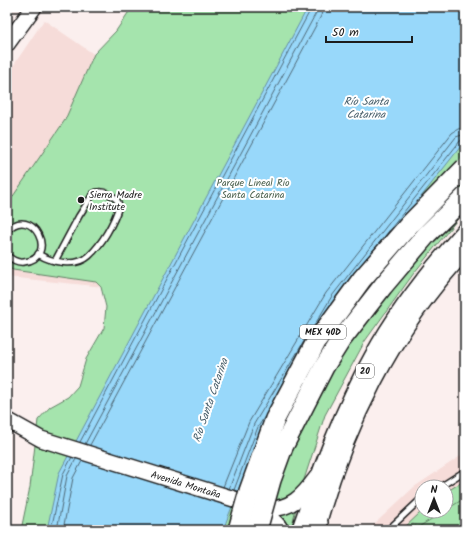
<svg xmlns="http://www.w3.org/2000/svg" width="472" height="537" font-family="Kalam,sans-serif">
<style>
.built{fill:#f6dcd9;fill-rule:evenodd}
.grass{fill:url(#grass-tufts);stroke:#608064}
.green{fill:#a5e4ad;stroke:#608064}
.water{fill:#98d8fa;stroke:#668da1}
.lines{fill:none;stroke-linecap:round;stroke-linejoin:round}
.shore{stroke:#4e6775;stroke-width:1}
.lane-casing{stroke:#1c1c1c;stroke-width:8}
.secondary-casing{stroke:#1c1c1c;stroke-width:18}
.primary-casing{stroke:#1c1c1c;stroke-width:19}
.highway-casing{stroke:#1c1c1c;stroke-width:22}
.lane{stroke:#fff;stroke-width:5}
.secondary{stroke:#fff;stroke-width:15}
.primary{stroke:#fff;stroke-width:16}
.highway{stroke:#fff;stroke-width:19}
.highway-bridge-casing{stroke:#1c1c1c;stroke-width:22;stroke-linecap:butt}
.highway-bridge{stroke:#fff;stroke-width:19}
.poi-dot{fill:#1c1c1c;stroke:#fff;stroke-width:1.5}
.labels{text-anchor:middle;stroke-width:4;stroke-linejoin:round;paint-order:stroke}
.shield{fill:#fff;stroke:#606060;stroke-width:1}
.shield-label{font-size:9px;font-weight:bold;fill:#1c1c1c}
.park-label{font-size:10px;fill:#4c624f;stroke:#fff}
.poi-label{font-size:10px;fill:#1c1c1c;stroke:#fff;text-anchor:start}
.street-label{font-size:10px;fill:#1c1c1c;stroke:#fff}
.water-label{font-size:11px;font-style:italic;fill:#475e6a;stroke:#fff}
</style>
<defs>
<pattern id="grass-tufts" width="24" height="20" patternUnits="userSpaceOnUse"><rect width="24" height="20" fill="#a5e4ad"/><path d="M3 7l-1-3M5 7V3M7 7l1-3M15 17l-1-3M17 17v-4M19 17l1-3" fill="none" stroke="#8dc394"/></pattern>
</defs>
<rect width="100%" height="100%" fill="#fbefee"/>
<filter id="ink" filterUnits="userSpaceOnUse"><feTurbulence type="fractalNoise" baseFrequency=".025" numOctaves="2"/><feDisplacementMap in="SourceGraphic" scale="8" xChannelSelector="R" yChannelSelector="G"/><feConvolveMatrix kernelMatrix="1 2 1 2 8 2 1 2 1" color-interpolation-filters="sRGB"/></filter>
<g filter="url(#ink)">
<g class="built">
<path d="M44,20L95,55L104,287L7,277V75Z"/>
<path d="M465,453V530H368L414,487ZM422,487H446V511H422Z"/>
</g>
<path class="grass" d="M465,480V530H402L422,511H446V492Z"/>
<g class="green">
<path d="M132,7H465V210L414,273L365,341L325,415L299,495L291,530H21L30,487L38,420L50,407L68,397L78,386L86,359L104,328L106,307L101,287L96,282L13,270L7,267V205L65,120L94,54L116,31Z"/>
<path d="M465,498V530H419L417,528Z"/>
</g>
<path class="water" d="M308,7H465V141L339,301L262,429L223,530H47L59,473Z"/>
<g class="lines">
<g class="shore">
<path d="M381,241L460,141L465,139"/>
<path d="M308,336L332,296L456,137L465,134"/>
<path d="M80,442L312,7"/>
<path d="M85,444L316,13L317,7"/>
<path d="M90,445L321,16L323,7"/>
<path d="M223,487L249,422L326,293L452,133L458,129L465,128"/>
<path d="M229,489L254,424L306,338"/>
<path d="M234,490L258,427L265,416"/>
<path d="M51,530L63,474L72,457"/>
<path d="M57,530L67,476L76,459"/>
<path d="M63,530L73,478L82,461"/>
</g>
<defs>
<g id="lane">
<path d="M7,231C32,203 60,258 24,262C17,263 12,260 7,255"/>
<path d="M38,254C51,262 76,268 89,256C102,244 114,223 119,206C118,196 101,188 93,194L79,216L55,261"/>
<path d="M440,487L465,471"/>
<path d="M388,530L422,498"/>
</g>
<g id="secondary">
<path d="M7,44L34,7"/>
<path d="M7,420L41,439L266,509C291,510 303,496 317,477"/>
<path d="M254,512C266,516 275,519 281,530"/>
</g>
<g id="primary">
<path d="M300,530C321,470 342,411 373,356C398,310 431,269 465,231"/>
<path d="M316,530C344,428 392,328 465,251"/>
</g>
<path id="highway" d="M315,530L318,523"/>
</defs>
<use href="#lane" class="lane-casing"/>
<use href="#secondary" class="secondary-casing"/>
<use href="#primary" class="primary-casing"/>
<use href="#highway" class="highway-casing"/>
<use href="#lane" class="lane"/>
<use href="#secondary" class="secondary"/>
<use href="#primary" class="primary"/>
<use href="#highway" class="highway"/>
<defs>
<g id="highway-bridge">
<path d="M238,530L249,491L275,419L316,342L362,279L409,225L465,168"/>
<path d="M257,530L271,480L283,447L324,367L341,340L383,286L427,234L465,197"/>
</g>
</defs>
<use href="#highway-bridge" class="highway-bridge-casing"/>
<use href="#highway-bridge" class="highway-bridge"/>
</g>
</g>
<circle class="poi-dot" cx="81" cy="200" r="4"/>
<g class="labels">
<g class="shield">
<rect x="300" y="325" width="46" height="14" rx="3"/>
<rect x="356" y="364" width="18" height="14" rx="3"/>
</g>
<g class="shield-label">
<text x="323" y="335">MEX 40D</text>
<text x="365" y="374">20</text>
</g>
<g class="park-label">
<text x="253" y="186">Parque Lineal Río<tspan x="253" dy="12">Santa Catarina</tspan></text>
</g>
<g class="poi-label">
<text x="89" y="198">Sierra Madre<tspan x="89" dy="12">Institute</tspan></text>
</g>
<g class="street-label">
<text transform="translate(186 484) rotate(17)" y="4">Avenida Montaña</text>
</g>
<g class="water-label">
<text x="366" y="105">Río Santa<tspan x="366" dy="13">Catarina</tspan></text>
<text transform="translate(210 400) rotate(-71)" y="4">Río Santa Catarina</text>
</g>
</g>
<rect width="472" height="537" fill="none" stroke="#fff" stroke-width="24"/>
<rect x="12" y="12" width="448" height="513" fill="none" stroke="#1c1c1c" stroke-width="1.5" filter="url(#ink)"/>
<g transform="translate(434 499)"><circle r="19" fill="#ffffff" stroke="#a4a4a4"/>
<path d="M0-3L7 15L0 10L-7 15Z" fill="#1c1c1c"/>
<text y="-6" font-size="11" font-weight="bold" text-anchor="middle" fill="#1c1c1c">N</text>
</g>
<path d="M326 36v6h86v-6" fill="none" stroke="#1c1c1c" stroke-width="2"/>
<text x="332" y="36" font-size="12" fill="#1c1c1c" stroke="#ffffff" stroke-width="3" paint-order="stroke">50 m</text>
</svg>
